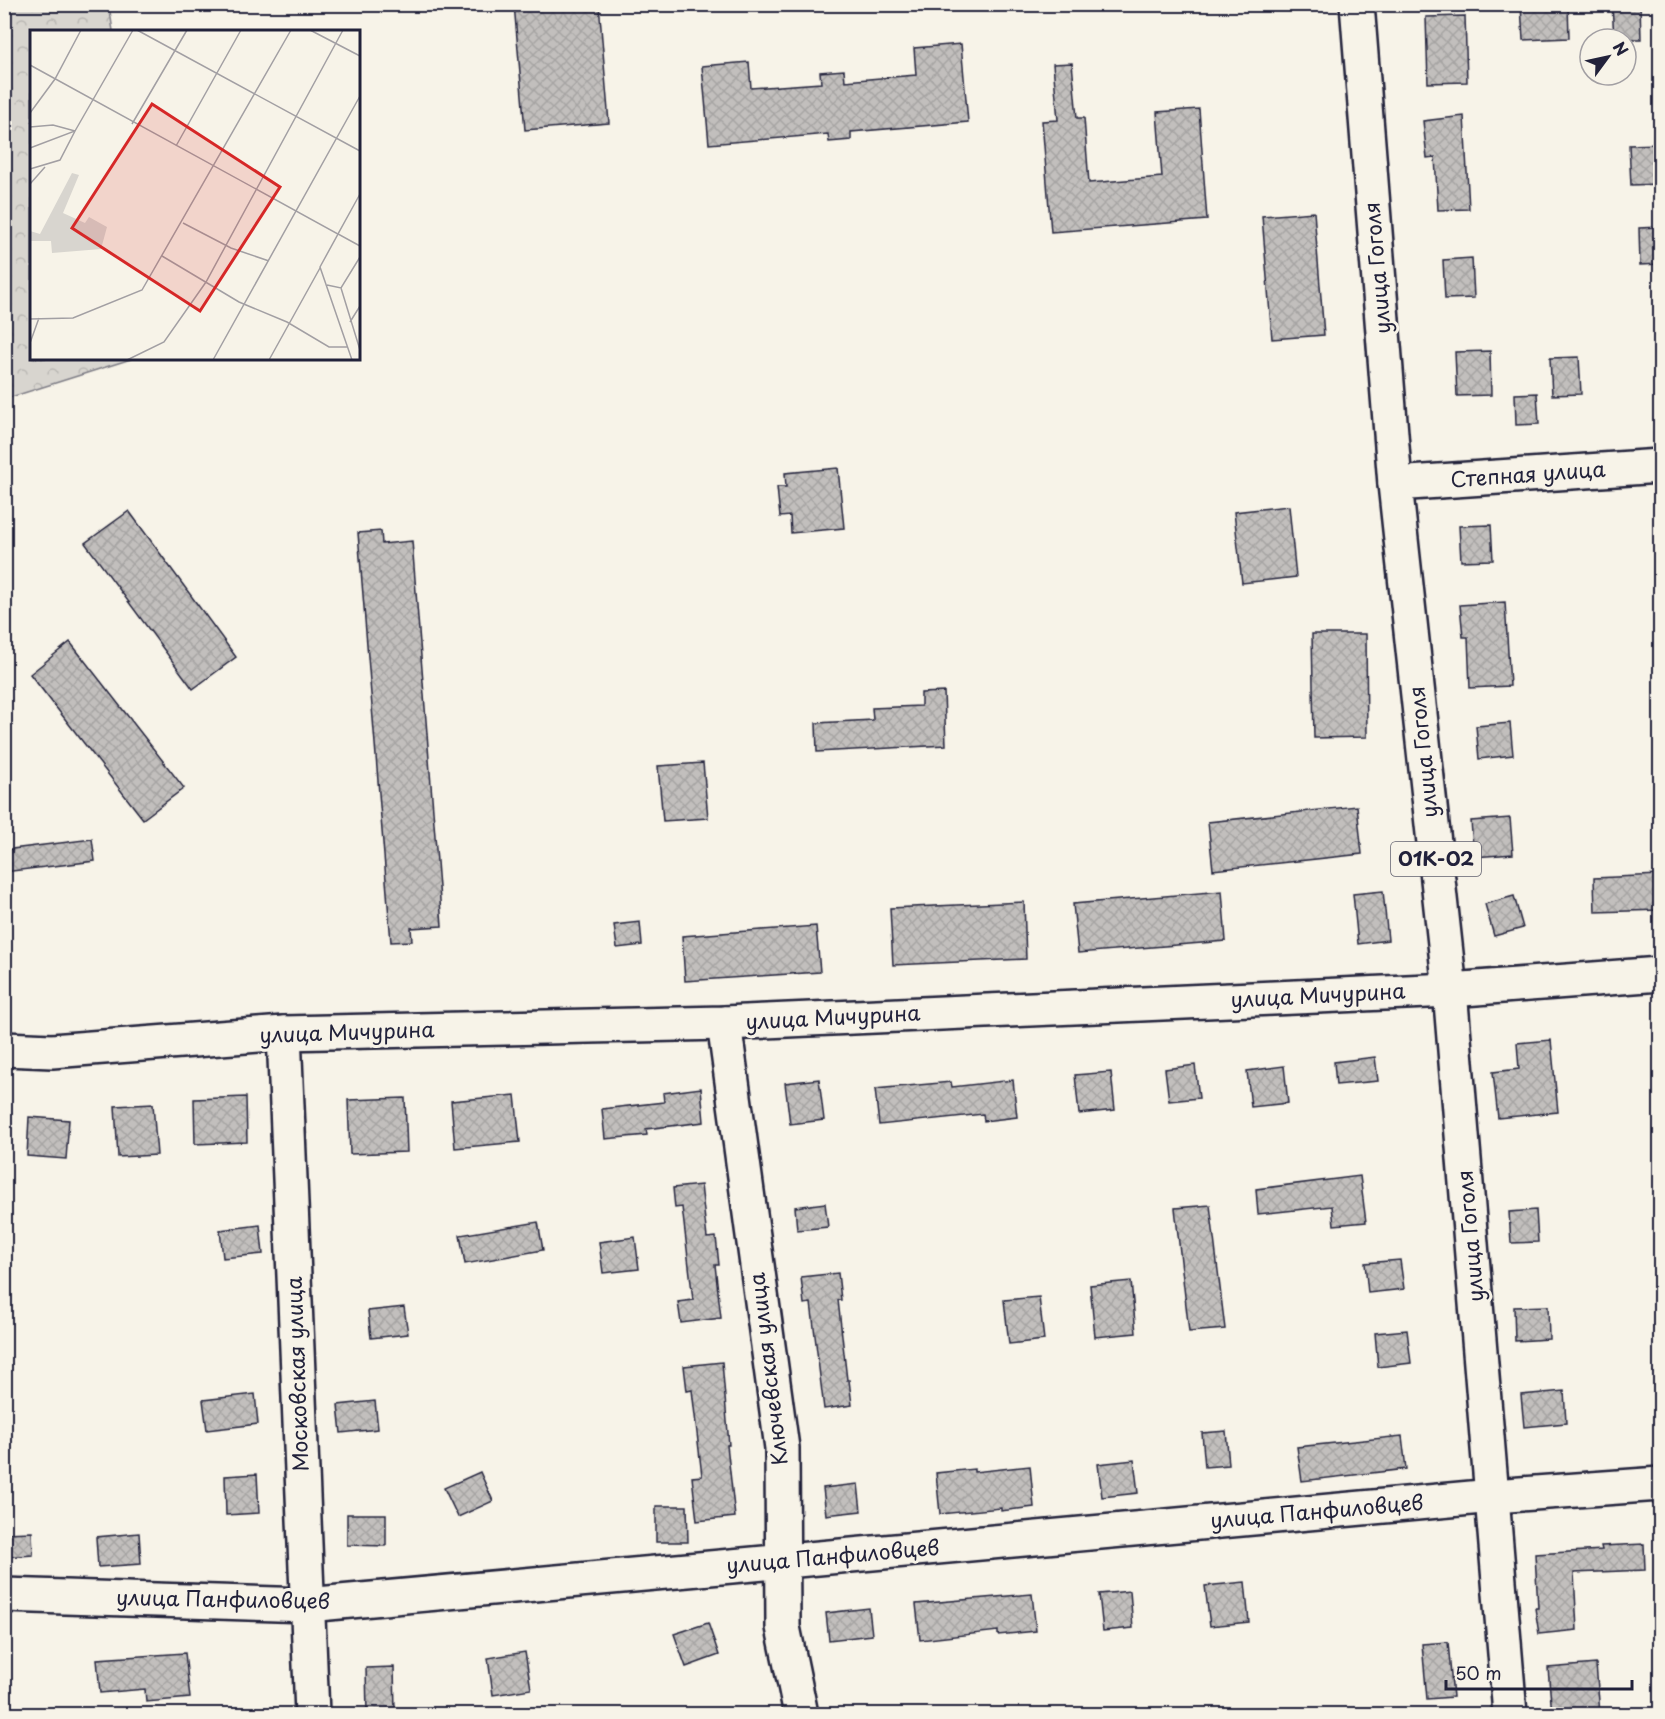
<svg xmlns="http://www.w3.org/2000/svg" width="1665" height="1719" font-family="'Playpen Sans',sans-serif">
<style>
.park{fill:url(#park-crowns);stroke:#7d7c85;stroke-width:1.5}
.building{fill:url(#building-cross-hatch);stroke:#22223b;stroke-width:1.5}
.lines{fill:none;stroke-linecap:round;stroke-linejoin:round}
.minor-casing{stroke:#22223b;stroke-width:38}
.major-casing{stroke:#22223b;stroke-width:38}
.minor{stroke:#f7f3e8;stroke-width:33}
.major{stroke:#f7f3e8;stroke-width:33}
.labels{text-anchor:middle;stroke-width:6;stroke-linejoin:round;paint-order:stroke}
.shield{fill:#f7f3e8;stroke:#62616f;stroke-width:1.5}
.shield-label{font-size:20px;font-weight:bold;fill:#22223b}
.street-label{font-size:21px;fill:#22223b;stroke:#f7f3e8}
.inset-road{fill:none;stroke:#a29fa3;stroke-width:1.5}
.view{fill:#d62828;fill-opacity:0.15;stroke:#d62828;stroke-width:3}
.inset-edge{fill:none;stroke:#22223b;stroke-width:3}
</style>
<defs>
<pattern id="park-crowns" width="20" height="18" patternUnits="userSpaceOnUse" patternTransform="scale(1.5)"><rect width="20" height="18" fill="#d8d5cf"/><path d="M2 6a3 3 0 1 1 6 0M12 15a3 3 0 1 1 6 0" fill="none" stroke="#b9b7b3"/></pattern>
<pattern id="building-cross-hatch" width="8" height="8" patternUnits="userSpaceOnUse" patternTransform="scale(1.5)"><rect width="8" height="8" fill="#c2bfbd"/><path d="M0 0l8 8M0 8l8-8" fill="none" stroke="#a6a4a3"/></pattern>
</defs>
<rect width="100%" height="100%" fill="#f7f3e8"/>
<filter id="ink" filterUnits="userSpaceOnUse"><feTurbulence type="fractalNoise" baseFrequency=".0167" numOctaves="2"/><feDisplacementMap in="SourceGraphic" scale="12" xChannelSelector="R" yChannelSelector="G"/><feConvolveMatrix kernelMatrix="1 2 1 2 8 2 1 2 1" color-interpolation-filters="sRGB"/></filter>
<g filter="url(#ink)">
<path class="park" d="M4,5H109L113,31L32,32V358L131,359L5,399Z"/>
<g class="building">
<path d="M514,4H599L609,123L525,130Z"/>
<path d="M1568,4L1569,38L1523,40L1521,5Z"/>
<path d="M1612,4H1640L1641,39H1614Z"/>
<path d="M1465,16L1467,82L1428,83L1426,17Z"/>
<path d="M961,44L968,122L851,132V140L829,142L828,134L709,144L702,66L749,62L751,88L821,83L820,72L844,70L845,81L916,75L914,48Z"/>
<path d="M1072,63L1077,118H1084L1089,183L1162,177L1157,112L1199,109L1207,220L1051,232L1042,121L1058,120L1053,64Z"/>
<path d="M1464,116L1469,209L1438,210L1435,157L1427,158L1423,121Z"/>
<path d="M1660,144V184L1631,185L1629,145Z"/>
<path d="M1314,212L1324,335L1272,339L1262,216Z"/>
<path d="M1660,227V264L1640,265L1639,228Z"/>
<path d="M1472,258L1474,298L1445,299L1443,260Z"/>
<path d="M1490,351L1491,395L1457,396L1455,352Z"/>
<path d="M1579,357L1581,394L1552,395L1550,358Z"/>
<path d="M1537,393L1539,424L1516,425L1515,394Z"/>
<path d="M838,468L844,528L791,533L790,516L780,517L777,487H786L785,473Z"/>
<path d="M1289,506L1296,577L1242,583L1234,512Z"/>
<path d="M129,511L236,657L193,689L85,543Z"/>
<path d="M1491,525L1493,560L1461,561L1459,526Z"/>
<path d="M381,531L382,544L412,541L442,926L411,928L412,941L391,942L358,533Z"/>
<path d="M1505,602L1510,686L1470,688L1468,637H1463L1460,605Z"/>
<path d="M1312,634H1366L1367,737L1314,738Z"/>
<path d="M70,642L184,788L143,819L30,674Z"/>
<path d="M944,692L946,745L817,752L816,723L873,720L872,708L921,706V693Z"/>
<path d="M1510,723L1513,755L1479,759L1476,726Z"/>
<path d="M703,763L708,818L663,821L658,766Z"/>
<path d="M1357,806L1362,854L1213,870L1208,822Z"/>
<path d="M1510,818L1513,854L1474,857L1471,821Z"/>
<path d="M92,839L95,861L4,872V850Z"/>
<path d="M1660,875V910L1595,912L1594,878Z"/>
<path d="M1222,891L1226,941L1078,953L1073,904Z"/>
<path d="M1383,891L1388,940L1358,944L1353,894Z"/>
<path d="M1514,896L1523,928L1494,936L1485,904Z"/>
<path d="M1024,902L1026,959L893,965L890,908Z"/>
<path d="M640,922L642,945L617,948L614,925Z"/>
<path d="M816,926L820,972L685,981L682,936Z"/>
<path d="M1551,1040L1558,1112L1498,1118L1493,1072L1519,1069L1517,1043Z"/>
<path d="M1375,1057L1378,1081L1336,1085L1334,1062Z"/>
<path d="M1195,1065L1199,1098L1169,1101L1165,1069Z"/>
<path d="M1284,1066L1288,1103L1251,1107L1247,1071Z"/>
<path d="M1111,1072L1115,1110L1079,1114L1075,1075Z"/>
<path d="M819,1079L824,1120L790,1124L785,1083Z"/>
<path d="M1013,1080L1017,1117L984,1121L983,1114L879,1125L875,1089L951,1082L952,1087Z"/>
<path d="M701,1088L704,1122L646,1129L647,1135L605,1139L602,1109L664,1102L663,1093Z"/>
<path d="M515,1095L520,1142L455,1148L451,1101Z"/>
<path d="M246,1097L247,1142L195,1144L194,1099Z"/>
<path d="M405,1098L407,1152L350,1154L348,1100Z"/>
<path d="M153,1104L157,1155L118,1157L115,1106Z"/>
<path d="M29,1117L69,1120L66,1159L27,1156Z"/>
<path d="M1360,1176L1366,1222L1334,1225L1332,1206L1258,1214L1256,1189Z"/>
<path d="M701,1185L707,1238L716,1237L719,1265H715L721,1318L681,1323L678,1302L693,1300L682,1207L675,1208L673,1188Z"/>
<path d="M825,1203L828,1227L797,1230L795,1207Z"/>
<path d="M1210,1205L1225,1329L1189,1332L1175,1208Z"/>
<path d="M1536,1210L1538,1242L1511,1243L1509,1212Z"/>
<path d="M538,1222L543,1250L465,1264L460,1235Z"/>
<path d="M260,1225L263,1254L223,1258L220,1230Z"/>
<path d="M635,1237L639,1269L603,1273L599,1242Z"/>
<path d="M1400,1260L1404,1289L1368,1293L1365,1263Z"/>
<path d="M838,1273L841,1300H838L847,1380H849L852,1405L824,1409L811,1303L804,1304L801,1277Z"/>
<path d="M1131,1281L1136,1333L1095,1337L1090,1285Z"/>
<path d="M1039,1297L1044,1340L1009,1344L1004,1300Z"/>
<path d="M1548,1306L1549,1339L1515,1341L1514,1307Z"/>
<path d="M404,1307L408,1334L371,1338L368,1311Z"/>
<path d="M1407,1330L1411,1363L1378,1367L1375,1333Z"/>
<path d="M722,1362L729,1445H727L735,1517L697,1521L692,1477L702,1476L692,1390L687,1391L684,1366Z"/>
<path d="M1564,1391L1566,1423L1524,1427L1521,1395Z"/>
<path d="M255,1394L258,1424L207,1430L203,1400Z"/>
<path d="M375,1401L378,1429L341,1433L338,1405Z"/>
<path d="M1226,1431L1229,1465L1205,1467L1202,1433Z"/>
<path d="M1402,1436L1406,1469L1302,1481L1297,1447Z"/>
<path d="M1134,1460L1138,1493L1102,1497L1098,1464Z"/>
<path d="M1030,1466L1034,1507L1001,1511V1508L940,1514L936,1473L974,1469V1472Z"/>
<path d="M480,1472L493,1501L458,1517L444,1488Z"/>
<path d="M257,1474L259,1513L226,1515L225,1476Z"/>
<path d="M858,1484L861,1511L826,1515L823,1488Z"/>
<path d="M656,1506H687L688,1542H656Z"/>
<path d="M347,1514H386V1546L347,1545Z"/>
<path d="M32,1532L33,1555L4,1557V1533Z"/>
<path d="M139,1533L141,1564L98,1567L96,1537Z"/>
<path d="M1644,1544L1645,1570L1574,1573L1577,1630L1539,1634L1535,1608H1538L1535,1554L1602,1550L1601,1546Z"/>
<path d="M1245,1582L1249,1622L1210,1626L1205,1586Z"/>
<path d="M1130,1591L1133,1628L1103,1631L1099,1594Z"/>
<path d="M1032,1594L1036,1631L998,1635V1631L920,1640L916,1604Z"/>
<path d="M869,1608L872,1635L829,1640L826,1613Z"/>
<path d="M708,1623L719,1655L686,1667L674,1634Z"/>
<path d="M1448,1642L1453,1697L1427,1699L1422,1644Z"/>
<path d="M525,1652L531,1689L493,1695L488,1658Z"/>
<path d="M185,1653L190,1698L146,1702L145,1689L100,1693L97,1659Z"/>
<path d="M1596,1664L1600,1714H1552L1548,1668Z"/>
<path d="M394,1667L395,1712L367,1713L366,1668Z"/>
</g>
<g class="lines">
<defs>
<g id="minor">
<path d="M1395,484L1660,466"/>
<path d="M724,1023L782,1448L783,1627L801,1714"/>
<path d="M284,1033L312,1714"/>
<path d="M4,1049L52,1051L284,1033L724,1023L1450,990L1660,974"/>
<path d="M4,1595L307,1605L1493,1496L1660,1484"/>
</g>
<path id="major" d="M1357,4L1395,484L1450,990L1510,1714"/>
</defs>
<use href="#minor" class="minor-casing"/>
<use href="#major" class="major-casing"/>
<use href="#minor" class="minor"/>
<use href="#major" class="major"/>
</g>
</g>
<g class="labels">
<rect class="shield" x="1391" y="842" width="90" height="34" rx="4.5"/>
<g class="shield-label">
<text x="1436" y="866">01К-02</text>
</g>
<g class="street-label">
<text transform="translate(1378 268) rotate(-95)" y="7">улица Гоголя</text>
<text transform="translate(1528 475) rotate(-4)" y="7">Степная улица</text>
<text transform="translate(1424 752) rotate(-96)" y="7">улица Гоголя</text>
<text transform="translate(1318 996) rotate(-3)" y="7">улица Мичурина</text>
<text transform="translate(833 1018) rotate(-3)" y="7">улица Мичурина</text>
<text transform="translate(347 1033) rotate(-2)" y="7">улица Мичурина</text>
<text transform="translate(1471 1236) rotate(-95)" y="7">улица Гоголя</text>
<text transform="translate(769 1369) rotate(-97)" y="7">Ключевская улица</text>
<text transform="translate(298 1374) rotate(-92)" y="7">Московская улица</text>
<text transform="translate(1317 1512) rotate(-5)" y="7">улица Панфиловцев</text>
<text transform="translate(833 1557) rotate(-5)" y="7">улица Панфиловцев</text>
<text transform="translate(223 1600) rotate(1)" y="7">улица Панфиловцев</text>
</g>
</g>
<g transform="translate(30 30)">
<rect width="330" height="330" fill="#f7f3e8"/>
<path d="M42,143L49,145L33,183L55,193L59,187L77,197L71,219L22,223L21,211H0V201L10,204Z" fill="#d8d5cf"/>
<path class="inset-road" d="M107,0L330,121M280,0L330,26M0,35L308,204L290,237L322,330M0,83L25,49L51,0M102,94L157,0M0,97L23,95L45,101L30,130L0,139M146,116L211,0M0,118L45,101L103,0M0,154L15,137M330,164L308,204L330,216M153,193L201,218L239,231M132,226L209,272L257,292L299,317H317M297,255L311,258L330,227M311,258L330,320M0,289L43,288L112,260L261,0M320,292L330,276M0,313L9,288M97,330L134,312L176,252L313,0M183,330L330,66M239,330L290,238"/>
<path class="view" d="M122,74L250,157L170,281L42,198Z"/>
<rect width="330" height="330" class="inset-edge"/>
</g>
<rect width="1665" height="1719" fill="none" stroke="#f7f3e8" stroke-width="24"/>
<rect x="12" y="12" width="1641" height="1695" fill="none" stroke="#22223b" stroke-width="2" filter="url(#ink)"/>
<g transform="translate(1608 57) rotate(57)"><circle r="28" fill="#f7f3e8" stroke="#a29fa3" stroke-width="1.5"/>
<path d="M0-4.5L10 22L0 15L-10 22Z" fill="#22223b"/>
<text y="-9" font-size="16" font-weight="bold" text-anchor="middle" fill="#22223b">N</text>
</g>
<path d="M1446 1680v9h186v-9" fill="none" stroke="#22223b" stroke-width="3"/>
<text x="1455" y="1680" font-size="18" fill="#22223b" stroke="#f7f3e8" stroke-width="4.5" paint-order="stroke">50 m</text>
</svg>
